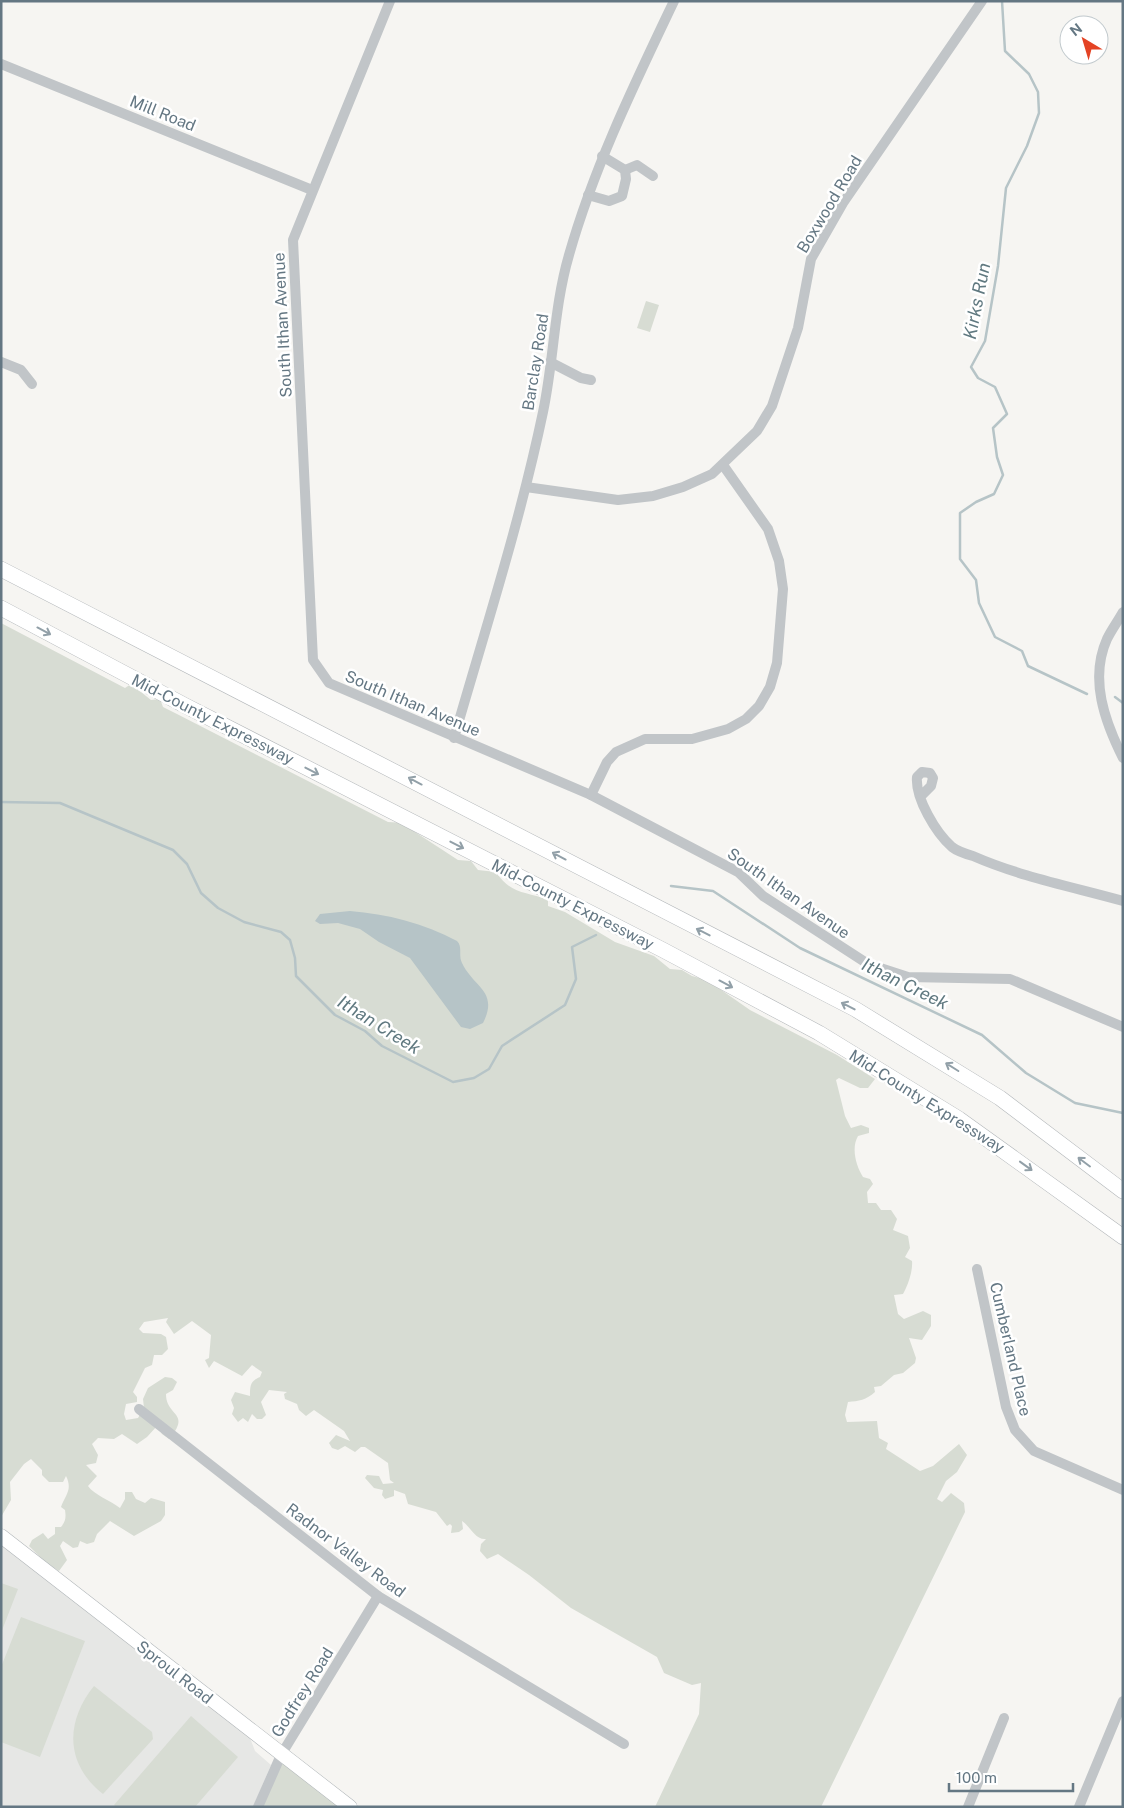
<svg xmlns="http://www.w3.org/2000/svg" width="1124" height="1808" font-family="'Public Sans',sans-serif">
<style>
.built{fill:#e6e7e5}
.green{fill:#d7dcd3}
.water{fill:#b6c4c7}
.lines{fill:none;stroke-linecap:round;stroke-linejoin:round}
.stream{stroke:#b6c4c7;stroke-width:2.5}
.major-casing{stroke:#b2b7ba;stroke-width:15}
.highway-casing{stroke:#b2b6b9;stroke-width:16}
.minor{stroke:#c1c5c8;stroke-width:10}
.major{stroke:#fff;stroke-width:14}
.highway{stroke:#fff;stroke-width:15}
.oneway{stroke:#92a0a8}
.labels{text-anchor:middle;stroke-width:5;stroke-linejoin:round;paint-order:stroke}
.street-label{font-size:16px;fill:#647783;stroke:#fff}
.water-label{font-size:18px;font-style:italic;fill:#607980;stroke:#fff}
</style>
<rect width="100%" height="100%" fill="#f6f5f2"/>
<path class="built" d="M1,1544L250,1738L255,1751L271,1765L253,1807H1Z"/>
<g class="green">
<path d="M646,301L659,305L650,332L637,328Z"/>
<path d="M1,623L125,688L131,684L151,700L160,699L163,707L175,713L388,822L405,823L415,832L458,860L471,861L478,870L496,872C511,895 526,891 548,900V906L565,912L615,942L654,956L670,969L682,970L692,976L707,980L750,1010L837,1055L875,1079L868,1088H860L839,1078L836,1080L845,1116L851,1128L861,1125L869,1128V1133L858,1136C851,1148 856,1166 863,1177L870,1179L873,1184L867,1192L868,1203H876L881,1210H891L897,1219L893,1230L908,1236L910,1248L905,1257L912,1261C913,1271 908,1285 903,1294L894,1295L898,1314L904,1319L923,1311L931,1315V1326L922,1340L909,1338L916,1358L915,1363L903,1373L894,1375L881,1386L874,1387L875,1392C866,1400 859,1401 848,1402L845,1415L847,1422L877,1421L879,1438L888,1443L886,1449L920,1471L933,1466L959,1444L967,1455L957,1472L946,1481L937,1499L942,1502L951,1493L964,1503L965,1512L821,1807H655L699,1714L701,1683L692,1685L664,1673L657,1657L571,1608L529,1575L498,1554L487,1559L480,1551L481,1544L486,1539C475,1540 471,1527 462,1521L463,1529L459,1532L451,1533L452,1526L450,1524L447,1526L436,1512L408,1504L405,1494L394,1490V1496L385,1499L382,1495L383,1490L374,1488L365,1478L367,1475L379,1476L383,1484L394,1483L390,1480L388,1463L365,1447H361L355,1452L345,1446L338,1450L332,1448L329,1443L336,1435L350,1441L344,1431L314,1410L306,1416L299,1410L297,1404L285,1399L284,1394L287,1392L269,1390L261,1402L266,1415L262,1419H257L252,1414L248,1422L243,1418L238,1422L232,1414L234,1408L231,1400L235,1392L250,1396C250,1386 250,1381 260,1377L262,1372L252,1365L242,1376L214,1361L209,1368L205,1360L209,1358L211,1335L192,1321L174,1334L166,1322L168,1318L144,1322L139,1329L143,1333L161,1334L166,1337L168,1349L162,1355H154L152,1365L145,1368L133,1392L137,1397V1402L126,1404L124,1414L126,1420L138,1418L144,1408L143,1399L148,1388L165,1377L172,1378L177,1382L173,1390L166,1394C166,1417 192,1412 169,1439L162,1434L157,1426L147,1437L137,1444L122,1434L114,1439L98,1438L92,1444L98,1455L96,1463L86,1465L97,1476L88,1486C94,1495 110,1500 120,1508L125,1499V1492H132L136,1499L145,1503L151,1498L165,1502V1515L161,1521L134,1536L110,1521L97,1534L94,1542L87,1544L80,1541L78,1547L73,1548L63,1541L60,1546L67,1560L59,1571L46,1563L29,1546L32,1540L43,1533L48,1539L55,1534V1527H61C66,1521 66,1517 65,1510L61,1507C65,1495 73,1490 66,1476L63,1482H49L42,1475V1470L31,1459L24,1464L10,1482L11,1500L1,1517Z"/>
<path d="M1,1583L18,1589L1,1633Z"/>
<path d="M21,1617L85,1641L40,1757L1,1742V1667Z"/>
<path d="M94,1686L152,1732L153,1739L103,1794C65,1764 65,1722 94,1686Z"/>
<path d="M191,1716L238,1757L195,1807H116L114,1805Z"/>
<path d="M281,1755L350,1807H258Z"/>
</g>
<path class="water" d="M350,911C387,914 424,923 457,941C463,947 458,955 462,963C474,988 499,991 483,1023L470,1029L461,1027L410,958L379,942L360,929L338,923L320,924L315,921L320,914Z"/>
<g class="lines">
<g class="stream">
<path d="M1002,1L1005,51L1029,74L1038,92L1039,113L1027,146L1006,188L998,266L985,341L971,367L978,378L995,387L1007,414L993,428L997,457L1003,475L994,494L976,502L960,513V559L976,580L979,603L995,637L1022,651L1028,666L1087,694"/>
<path d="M1115,697L1123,703"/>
<path d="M1,802L60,803L173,850L187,864L201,893L218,908L244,922L281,932L290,940L295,958L296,976L335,1015L365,1031L382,1046L453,1082L474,1078L489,1069L502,1046L565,1005L576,979L572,947L596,935"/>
<path d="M671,886L713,891L800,948L982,1035L1026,1073L1075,1103L1123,1113"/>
</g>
<defs>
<path id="major" d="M1,1536L350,1807"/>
<g id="highway">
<path d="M1,569L855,1009L1000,1098L1123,1191"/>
<path d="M1,608L184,705L663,950L819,1033L959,1119L1123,1237"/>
</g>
</defs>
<use href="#major" class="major-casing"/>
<use href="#highway" class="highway-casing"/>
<g class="minor">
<path d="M390,1L293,240L313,660L329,683L591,795L738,872L763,896L868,964L908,977L1010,979L1123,1027"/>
<path d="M1,64L312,190"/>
<path d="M625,170L637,165L653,176"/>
<path d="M588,195L609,201L622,196L626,179L625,170L602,156"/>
<path d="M1,362L21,370L32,384"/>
<path d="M550,362L581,378L591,380"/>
<path d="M526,487L618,500L653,496L683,487L712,474L757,431L772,406L798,328L811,259L843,203L982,1"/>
<path d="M1123,612C1118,621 1112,629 1107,639C1089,679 1105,722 1123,758"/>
<path d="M454,738C485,630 520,522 543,412C554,360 554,306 569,255C594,167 634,85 674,1"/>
<path d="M591,795L607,762L616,752L645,739H692L728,729L746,719L759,706L770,687L777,663L783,589L779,561L768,529L723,465"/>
<path d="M921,796L931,786L933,778L930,773L922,772L917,777C915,798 936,833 952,847C957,851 966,854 973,856C1021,877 1073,887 1123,901"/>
<path d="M977,1269L1006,1407L1015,1430L1034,1451L1123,1490"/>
<path d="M139,1409L378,1596L624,1744"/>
<path d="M258,1807L281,1755L378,1596"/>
<path d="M968,1807L1004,1718"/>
<path d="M1079,1807L1123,1701"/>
</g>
<use href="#major" class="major"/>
<use href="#highway" class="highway"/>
</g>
<defs><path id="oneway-shaft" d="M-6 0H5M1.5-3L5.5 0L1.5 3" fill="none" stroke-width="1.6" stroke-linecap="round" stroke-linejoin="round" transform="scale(1.25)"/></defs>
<g class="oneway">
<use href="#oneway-shaft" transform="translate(44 631) rotate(28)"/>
<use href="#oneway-shaft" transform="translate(312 771) rotate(27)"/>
<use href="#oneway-shaft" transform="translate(415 781) rotate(-152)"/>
<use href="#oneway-shaft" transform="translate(457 845) rotate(27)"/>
<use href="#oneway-shaft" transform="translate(559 856) rotate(-152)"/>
<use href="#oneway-shaft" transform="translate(703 932) rotate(-153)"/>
<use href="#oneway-shaft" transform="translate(726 984) rotate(28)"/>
<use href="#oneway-shaft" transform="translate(848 1006) rotate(-153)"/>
<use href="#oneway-shaft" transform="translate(952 1067) rotate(-148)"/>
<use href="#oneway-shaft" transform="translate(1084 1162) rotate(-143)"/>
<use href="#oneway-shaft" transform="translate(1026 1166) rotate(36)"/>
</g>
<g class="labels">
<g class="street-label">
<text transform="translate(163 113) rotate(22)" y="6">Mill Road</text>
<text transform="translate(829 204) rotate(-59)" y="6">Boxwood Road</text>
<text transform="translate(282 325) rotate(-93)" y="6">South Ithan Avenue</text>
<text transform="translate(535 362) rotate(-81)" y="6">Barclay Road</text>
<text transform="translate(413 703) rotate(23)" y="6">South Ithan Avenue</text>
<text transform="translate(213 719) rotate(27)" y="6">Mid-County Expressway</text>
<text transform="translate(789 893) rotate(35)" y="6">South Ithan Avenue</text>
<text transform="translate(573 904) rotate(27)" y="6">Mid-County Expressway</text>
<text transform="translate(927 1101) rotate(32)" y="6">Mid-County Expressway</text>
<text transform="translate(1011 1349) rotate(77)" y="6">Cumberland Place</text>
<text transform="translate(346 1550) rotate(37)" y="6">Radnor Valley Road</text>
<text transform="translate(175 1672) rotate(38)" y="6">Sproul Road</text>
<text transform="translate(302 1692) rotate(-58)" y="6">Godfrey Road</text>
</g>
<g class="water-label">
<text transform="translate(977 301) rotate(-79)" y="6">Kirks Run</text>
<text transform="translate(905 984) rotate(26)" y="6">Ithan Creek</text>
<text transform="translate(379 1025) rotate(32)" y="6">Ithan Creek</text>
</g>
</g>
<rect width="1124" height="1808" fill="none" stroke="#647783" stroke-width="5"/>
<g transform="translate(1084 40) rotate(322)"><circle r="24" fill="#ffffff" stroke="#c1c9cd"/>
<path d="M0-4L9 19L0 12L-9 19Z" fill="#e44324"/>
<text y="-8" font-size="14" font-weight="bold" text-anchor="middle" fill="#647783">N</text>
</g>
<path d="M949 1783v8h124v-8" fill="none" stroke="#647783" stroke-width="2.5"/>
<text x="956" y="1783" font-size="15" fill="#647783" stroke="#ffffff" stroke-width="4" paint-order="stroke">100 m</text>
</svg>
